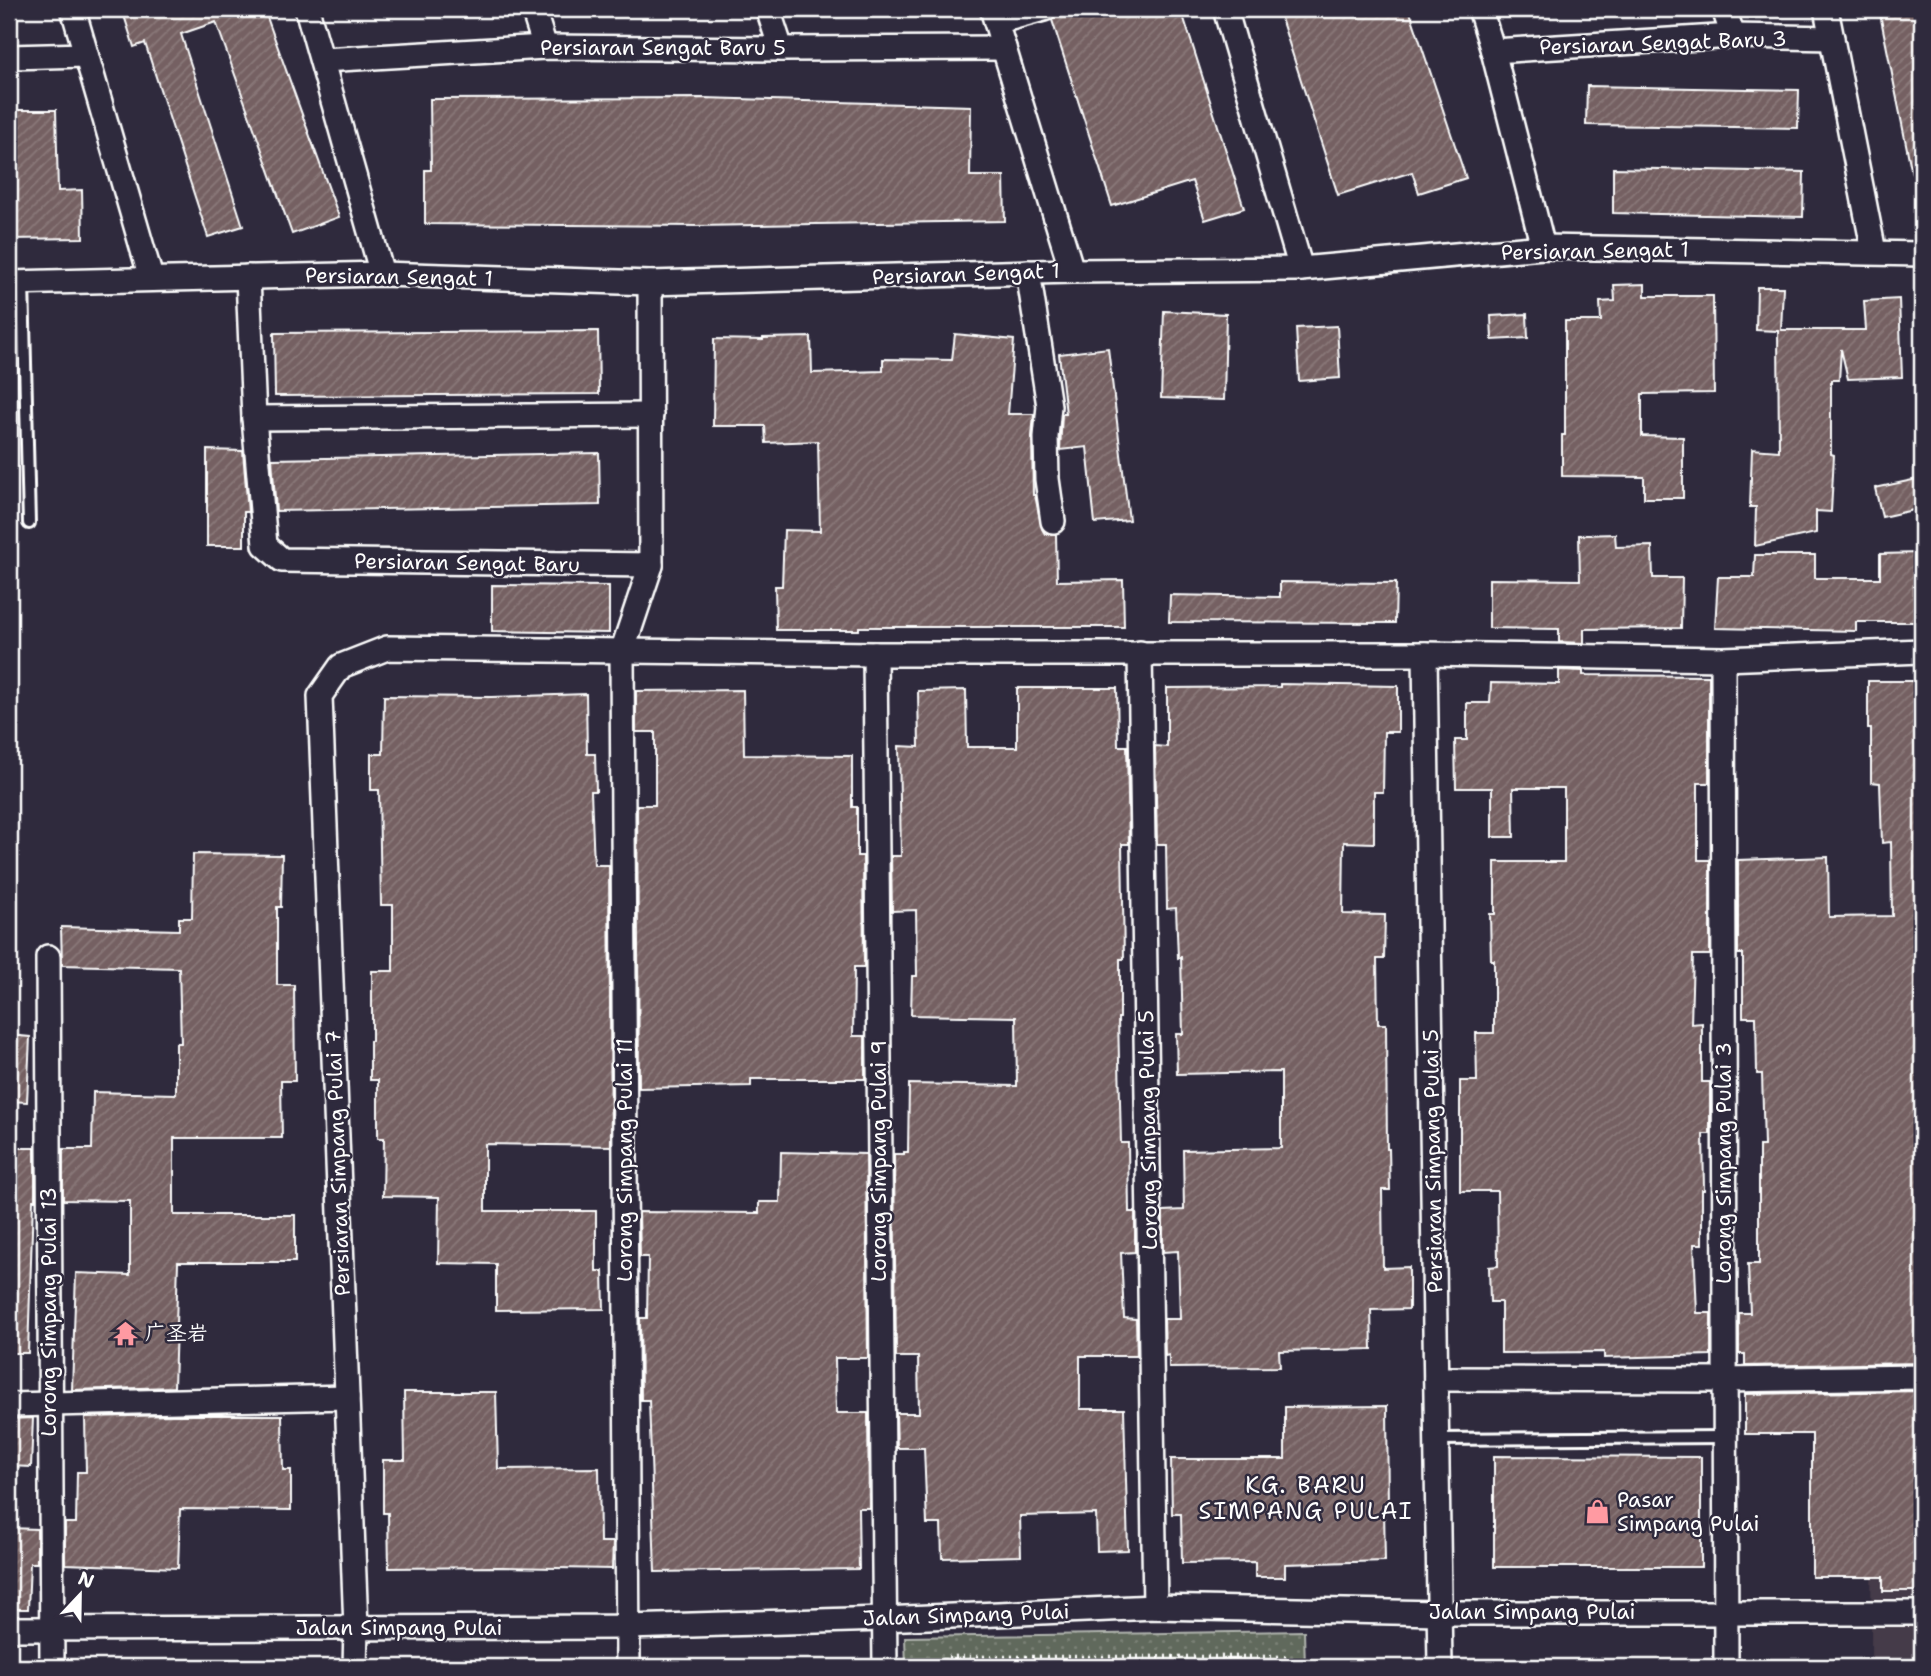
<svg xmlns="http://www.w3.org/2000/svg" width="1931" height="1676" font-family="'Shantell Sans','LXGW WenKai TC',sans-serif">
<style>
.built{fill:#443a48}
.park{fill:url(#park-dots);stroke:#b0b4ae;stroke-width:2}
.building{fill:url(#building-hatch);stroke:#fff;stroke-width:2}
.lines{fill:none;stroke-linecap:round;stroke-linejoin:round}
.lane-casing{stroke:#fff;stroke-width:16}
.street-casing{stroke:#fff;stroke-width:28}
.path{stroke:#fff;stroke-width:4.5;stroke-dasharray:2 5;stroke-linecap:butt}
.lane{stroke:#2f2a3d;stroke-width:10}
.street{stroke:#2f2a3d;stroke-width:23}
.labels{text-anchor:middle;stroke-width:5;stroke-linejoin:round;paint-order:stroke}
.street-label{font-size:21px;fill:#fff;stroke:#2f2a3d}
.poi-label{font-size:21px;fill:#fff;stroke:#2f2a3d;text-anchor:start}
.neighbourhood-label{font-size:23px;letter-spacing:2px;fill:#fff;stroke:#2f2a3d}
</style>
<defs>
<pattern id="park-dots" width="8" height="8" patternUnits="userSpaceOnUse" patternTransform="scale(1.75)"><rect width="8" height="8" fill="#61695c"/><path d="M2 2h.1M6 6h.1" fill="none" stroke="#798074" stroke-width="1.8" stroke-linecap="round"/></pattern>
<pattern id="building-hatch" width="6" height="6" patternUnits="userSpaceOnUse" patternTransform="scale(1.75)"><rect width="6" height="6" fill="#756162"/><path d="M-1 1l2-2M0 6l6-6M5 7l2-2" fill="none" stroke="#8a797a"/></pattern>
</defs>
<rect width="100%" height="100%" fill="#2f2a3d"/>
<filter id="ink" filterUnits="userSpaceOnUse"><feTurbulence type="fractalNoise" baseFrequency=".0143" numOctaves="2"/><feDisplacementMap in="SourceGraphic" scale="14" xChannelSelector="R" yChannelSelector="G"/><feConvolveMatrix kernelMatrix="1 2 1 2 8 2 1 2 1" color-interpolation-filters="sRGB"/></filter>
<g filter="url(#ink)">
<path class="built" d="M1922,1377V1667H1871L1872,1379Z"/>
<path class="park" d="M1304,1631L1305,1667H906L905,1637Z"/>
<g class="building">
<path d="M122,9H264L339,217L292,234L216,22L181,34L243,226L208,237L145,43L134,47Z"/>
<path d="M1058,9H1181L1244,208L1205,220L1192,181L1112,206L1052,20Z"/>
<path d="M1278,9H1409L1466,178L1419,193L1412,172L1338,195Z"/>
<path d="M1879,9H1922V173L1912,174Z"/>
<path d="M1587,86L1799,90L1798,128L1586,125Z"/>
<path d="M704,98L971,106L970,176H1004L1005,221L697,226L425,224V170H431L430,99Z"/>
<path d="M9,110H56L58,191L82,190L83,238L9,239Z"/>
<path d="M1613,168L1804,172L1803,217L1613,213Z"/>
<path d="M1645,284V296H1713L1714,393L1642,394V436L1683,437V498H1644V477L1562,476V435H1565V321H1601L1600,302L1615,301L1614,285Z"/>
<path d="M1757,287H1783L1781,330H1866L1864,301L1899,299L1902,377L1848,379L1841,349L1839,380H1831V454L1834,455L1831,512L1816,511V533L1755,546L1756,507H1750L1752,449L1779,451L1778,331L1756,330Z"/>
<path d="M1164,311L1226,314L1224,400L1161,398Z"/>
<path d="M1527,314L1528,338L1492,340L1491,316Z"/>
<path d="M1337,326L1340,378L1299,381L1296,328Z"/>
<path d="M598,331L599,394L275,396L274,333Z"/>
<path d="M955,334L1014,340L1008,414H1034L1032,437L1033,495H1035L1042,529L1045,534H1056L1057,581L1123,580L1124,627H859V630H776L775,586H782L784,530L820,531L818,441L766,443L765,426H713L714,339L763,340V338L811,337L812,373L883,371V359L952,360Z"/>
<path d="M1108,348L1129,520L1095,523L1087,447L1060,450L1062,414H1066L1059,354Z"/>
<path d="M207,450L243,451L248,512H244V546H207Z"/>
<path d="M599,453L600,505L276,511L272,459Z"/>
<path d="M1922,478V508L1882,517L1875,488Z"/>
<path d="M1615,534L1616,547L1652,546L1653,578H1682L1681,628L1584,629V643L1559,642V629L1489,628V579L1580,580L1579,535Z"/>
<path d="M1920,553V622H1856V631L1715,628L1718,577H1754L1755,555H1815V578H1880V554Z"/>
<path d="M1280,582L1396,583L1395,623L1169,622L1170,595L1280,597Z"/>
<path d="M492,585L609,586V633L492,631Z"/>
<path d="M1559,670L1583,671V675L1709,676V783H1698V860H1710V955H1693L1691,1024L1702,1023V1082H1710V1134H1703L1704,1190H1702V1244H1694L1697,1313H1711V1355L1604,1358V1352L1501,1353V1302H1490L1489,1267L1498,1266L1497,1191H1460V1081H1477L1476,1033H1494V960H1491L1490,914H1495V862H1564V788H1513L1514,837H1492V788H1456L1455,740H1467V703H1490L1491,683L1559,684Z"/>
<path d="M1868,681H1922V1363L1745,1366V1354H1739V1313H1750L1748,1264H1759V1146H1764L1762,1074H1757L1756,1017H1743V954H1738V860L1828,857L1829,917L1892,916L1891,842L1882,843L1880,783L1871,782V729H1868Z"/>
<path d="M1280,684L1398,686V732H1384L1383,792H1374V843L1344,842L1343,914L1385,915L1384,959H1377L1378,1024H1386L1387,1149H1389L1390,1190H1382L1383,1268L1409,1267V1309L1371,1310L1372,1349L1279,1351L1280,1367L1169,1368V1355L1165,1356L1164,1319H1180L1178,1251L1163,1252V1211L1184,1210L1183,1150L1281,1148V1072L1177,1074L1176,1034H1183L1181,957L1178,958L1176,908L1167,909L1166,844H1157L1155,746L1167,747V688L1280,687Z"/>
<path d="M1017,688H1117L1118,746H1127L1129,844H1122L1124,959H1120V1018H1118L1121,1143H1128L1129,1212H1135V1252L1121,1253L1124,1318L1136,1319L1137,1356H1080V1409H1124L1128,1550L1097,1551L1096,1514L1020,1516L1021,1556L942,1558L941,1524H927L924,1448H897L896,1413H919L918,1357H896L894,1154H904V1152H908L909,1084L1017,1086L1016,1017L911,1015L912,976H917L916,910L892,911L891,856H901L899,746L919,747L918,691L966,690L967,747H1017Z"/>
<path d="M743,690L744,755L852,756V807H857V856H863L864,967H854L853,1036H865V1079H751V1086L639,1088L637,805H655V732H636V691Z"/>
<path d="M586,694L587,754H595L596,791H591L594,865H609L611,1146L485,1144V1211H596V1271H603L604,1309L496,1310V1264L438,1263L439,1197L383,1196L384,1138H378V1080H370V1041H372V971H393V905H381L379,790H371V754H383L384,696L491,697Z"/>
<path d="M193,854L282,855L281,907H277V985H294L295,1081H281L282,1138H174V1215H295V1262H178L174,1387L72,1390L76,1273L130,1275V1201L63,1200V1149H92L93,1092L176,1094V1043H181L179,968L62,965L61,927L179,930V918H192Z"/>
<path d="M9,1035L30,1037L27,1102L9,1101Z"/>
<path d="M9,1148H35V1200H33L28,1353H9Z"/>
<path d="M781,1152L866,1154L868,1358H835L836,1413H868L869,1508H858L859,1569L655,1572L649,1400H641L640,1318H647L648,1257H640L639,1212L759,1213V1202H780Z"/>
<path d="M1922,1391V1591H1883V1577H1812V1434H1745V1394Z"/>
<path d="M404,1392H496L498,1469L599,1468L600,1542H613L612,1569L498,1567L389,1568L388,1513H383V1460H405Z"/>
<path d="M1387,1406L1388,1509H1384L1385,1561L1285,1564V1577H1255V1562L1182,1563L1181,1514H1172L1171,1459H1285V1407Z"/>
<path d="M173,1415H282L283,1470H291V1510L180,1509L178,1568L65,1564V1523H76L77,1472H86L85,1417Z"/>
<path d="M33,1418L31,1467L9,1466V1419Z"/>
<path d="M1494,1456L1701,1457V1567H1494Z"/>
<path d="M9,1528L37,1529V1563H30L28,1609H9Z"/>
</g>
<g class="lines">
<defs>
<g id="lane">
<path d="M23,282L29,523"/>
<path d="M1437,1439L1725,1437"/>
</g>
<g id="street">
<path d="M73,9L151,278"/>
<path d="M307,9L382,274"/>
<path d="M533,9L545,47"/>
<path d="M768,9L781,49"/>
<path d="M992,9L1072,271"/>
<path d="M1225,9L1301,269"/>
<path d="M1480,9L1493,51L1543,247"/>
<path d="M1724,9L1733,36"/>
<path d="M1826,9L1874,252"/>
<path d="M996,22L1044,9"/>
<path d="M1493,51L1733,36L1832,38"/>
<path d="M9,57L86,55"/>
<path d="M323,60L545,47L781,49L1004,48"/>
<path d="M1028,272L1049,406L1046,437L1047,479L1053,521"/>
<path d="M248,277L254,418L265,545L282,560L651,565"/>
<path d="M9,283L382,274L650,283L1072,271L1301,269L1543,247L1922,254"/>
<path d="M254,418L651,415"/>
<path d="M1140,653L1155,1607"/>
<path d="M875,654L885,1667"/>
<path d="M1425,654L1440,1667"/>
<path d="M1723,659L1726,1667"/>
<path d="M48,957L52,1667"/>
<path d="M1436,1379L1725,1380L1922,1377"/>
<path d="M9,1405L347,1397"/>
<path d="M9,1629L628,1627L883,1619L1155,1607L1439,1613H1922"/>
<path d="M355,1667L356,1628L320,696L341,666L387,648L875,654H1425L1723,659L1922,651"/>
<path d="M628,1667L622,652L651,565L650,283"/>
</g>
</defs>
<use href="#lane" class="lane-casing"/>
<use href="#street" class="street-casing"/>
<path class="path" d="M944,1667V1657H1291V1667"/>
<use href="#lane" class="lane"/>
<use href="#street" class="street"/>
</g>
</g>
<defs>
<symbol id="temple-bare" viewBox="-9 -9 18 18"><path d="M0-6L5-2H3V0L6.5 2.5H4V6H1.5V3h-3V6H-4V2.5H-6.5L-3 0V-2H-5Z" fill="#ff9aa2" stroke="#2f2a3d" stroke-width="2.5" paint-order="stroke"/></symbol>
<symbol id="shop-bare" viewBox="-9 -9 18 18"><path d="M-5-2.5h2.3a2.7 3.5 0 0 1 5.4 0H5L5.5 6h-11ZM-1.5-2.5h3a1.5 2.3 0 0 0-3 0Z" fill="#ff9aa2" stroke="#2f2a3d" stroke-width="2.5" paint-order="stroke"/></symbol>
</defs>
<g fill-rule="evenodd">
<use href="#temple-bare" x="108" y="1316" width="35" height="35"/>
<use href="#shop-bare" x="1580" y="1494" width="35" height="35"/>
</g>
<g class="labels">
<g class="street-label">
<text transform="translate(1663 43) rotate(-2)" y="7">Persiaran Sengat Baru 3</text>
<text x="663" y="55">Persiaran Sengat Baru 5</text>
<text transform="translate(1595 251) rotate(-1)" y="7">Persiaran Sengat 1</text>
<text transform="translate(966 274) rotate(-2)" y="7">Persiaran Sengat 1</text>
<text transform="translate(399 277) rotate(1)" y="7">Persiaran Sengat 1</text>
<text transform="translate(467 563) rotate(1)" y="7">Persiaran Sengat Baru</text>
<text transform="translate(1148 1130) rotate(-91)" y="7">Lorong Simpang Pulai 5</text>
<text transform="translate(625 1160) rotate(-90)" y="7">Lorong Simpang Pulai 11</text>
<text transform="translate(879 1161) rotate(-90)" y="7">Lorong Simpang Pulai 9</text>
<text transform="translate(1433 1161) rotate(-91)" y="7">Persiaran Simpang Pulai 5</text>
<text transform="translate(338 1163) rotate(-92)" y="7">Persiaran Simpang Pulai 7</text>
<text transform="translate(1724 1163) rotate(-90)" y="7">Lorong Simpang Pulai 3</text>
<text transform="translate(49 1312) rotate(-90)" y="7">Lorong Simpang Pulai 13</text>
<text x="1532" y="1619">Jalan Simpang Pulai</text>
<text transform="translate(966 1615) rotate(-2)" y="7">Jalan Simpang Pulai</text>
<text x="399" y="1635">Jalan Simpang Pulai</text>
</g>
<g class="poi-label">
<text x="145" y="1340">广圣岩</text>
<text x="1617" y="1507">Pasar<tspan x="1617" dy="24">Simpang Pulai</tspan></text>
</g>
<g class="neighbourhood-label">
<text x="1306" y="1493">KG. BARU<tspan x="1306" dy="26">SIMPANG PULAI</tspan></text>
</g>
</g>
<rect width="1931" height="1676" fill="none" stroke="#2f2a3d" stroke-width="35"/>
<rect x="18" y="18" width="1896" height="1641" fill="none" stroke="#fff" stroke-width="2.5" filter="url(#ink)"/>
<g transform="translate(80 1595) rotate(22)" stroke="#2f2a3d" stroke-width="5" paint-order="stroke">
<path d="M0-5L12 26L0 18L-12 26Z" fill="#ffffff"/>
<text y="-10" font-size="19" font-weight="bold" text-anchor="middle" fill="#ffffff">N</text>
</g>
</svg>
